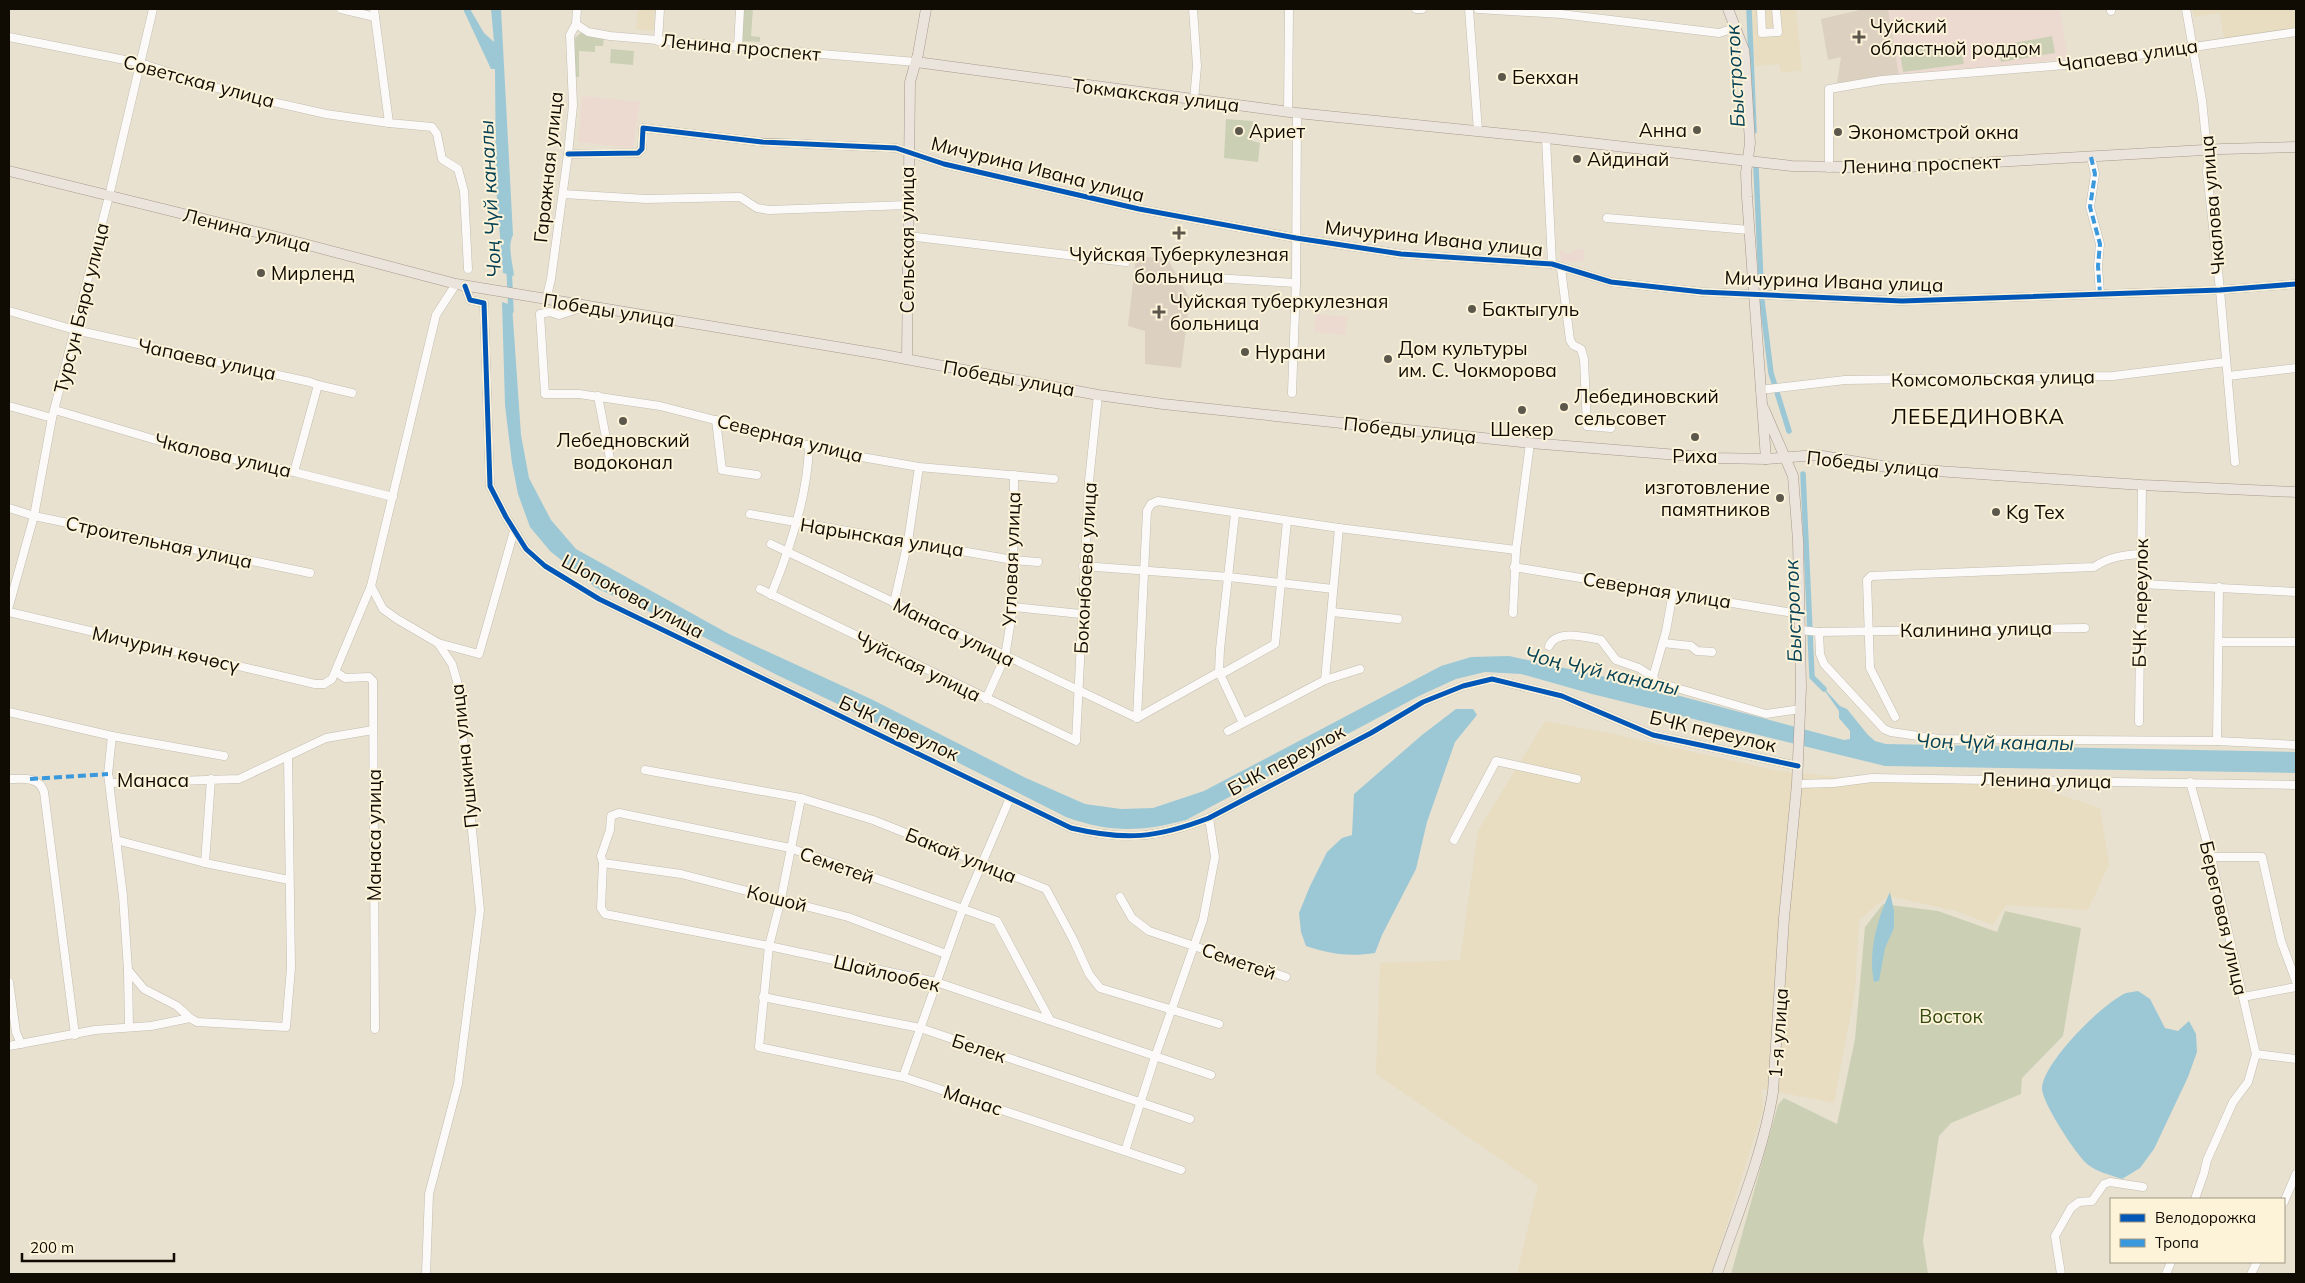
<svg xmlns="http://www.w3.org/2000/svg" width="2305" height="1283" font-family="Mulish,sans-serif">
<style>
.built{fill:#e8ddc0}
.education{fill:#ecdad1}
.medical{fill:#dcd0c0}
.green{fill:#cbd0b5}
.water{fill:#9cc8d6}
.lines{fill:none;stroke-linecap:round;stroke-linejoin:round}
.canal{stroke:#9cc8d6;stroke-width:5.5}
.minor-casing{stroke:#c2bdb0;stroke-width:9}
.major-casing{stroke:#a7998b;stroke-width:11}
.minor{stroke:#fcfaf8;stroke-width:8}
.major{stroke:#ebe4dd;stroke-width:10}
.quiet{stroke:#3a99dd;stroke-width:4;stroke-dasharray:8 4;stroke-linecap:butt}
.cycleway-casing{stroke:#fdf3d9;stroke-width:8}
.cycleway{stroke:#0057b8;stroke-width:5}
.poi-dot{fill:#5c574b;stroke:#fdf3d9;stroke-width:2}
.labels{text-anchor:middle;stroke-width:4;stroke-linejoin:round;paint-order:stroke}
.poi-label{font-size:19px;fill:#100c03;stroke:#fdf3d9;text-anchor:start}
.street-label{font-size:19px;fill:#100c03;stroke:#fdf3d9}
.park-label{font-size:19px;fill:#354a0f;stroke:#fdf3d9}
.water-label{font-size:20px;font-style:italic;fill:#064255;stroke:#fdf3d9}
.quarter-label{font-size:21px;letter-spacing:1px;fill:#100c03;stroke:#fdf3d9}
</style>
<rect width="100%" height="100%" fill="#e8e1d0"/>
<g class="built">
<path d="M638,9H655L653,31L636,29Z"/>
<path d="M1750,9H1796L1802,70L1781,73L1779,64L1755,66Z"/>
<path d="M2193,9H2296V29L2224,39L2220,13L2194,17Z"/>
<path d="M1545,721L1613,734L1774,770L1872,781L2032,785L2100,808L2109,864L2088,910L2006,905L1993,925L1956,911L1888,896L1859,920L1855,990L1834,1103L1762,1089L1763,1110L1711,1274H1517L1538,1185L1376,1074L1380,963L1460,960L1478,831Z"/>
</g>
<g class="education">
<path d="M1888,9H2060L2068,59L1899,76Z"/>
<path d="M582,96L640,102L633,148L578,142Z"/>
<path d="M1584,249V261L1561,263L1560,250H1564V253L1573,252V250Z"/>
<path d="M1316,314L1347,317L1345,335L1314,332Z"/>
</g>
<g class="medical">
<path d="M1864,9H1888L1899,76L1837,83L1841,57L1828,60L1821,19Z"/>
<path d="M1136,257L1167,258L1190,299L1181,368L1145,364V331L1128,326Z"/>
</g>
<g class="green">
<path d="M741,9H753L751,36L760,37V42L739,41Z"/>
<path d="M582,32L604,37L603,46H595V52L579,51V77H575V38Z"/>
<path d="M2052,36L2055,53L2001,62L1998,46Z"/>
<path d="M1960,42L1964,64L1903,72L1900,52Z"/>
<path d="M611,49L634,51L633,65L610,63Z"/>
<path d="M1226,119L1253,121L1252,141L1260,143L1258,162L1224,158Z"/>
<path d="M1883,904L1938,911L1997,932L2005,911L2081,928L2063,1036L2022,1078L2021,1094L1951,1123L1939,1136L1923,1241L1928,1274H1731L1778,1105L1784,1098L1837,1124L1855,1039L1865,927Z"/>
</g>
<g class="water">
<path d="M463,9H470L484,33L494,42L491,9H501L513,235C507,247 513,263 514,276L503,273L496,186L495,69H491Z"/>
<path d="M502,302L512,305L521,435L529,478L551,520L576,549L729,634L871,699L1026,778L1085,804L1121,809L1153,808L1204,791L1441,666L1471,657L1509,656L1624,681L1844,740L1850,739V731L1839,718V711L1820,684L1840,706L1847,709L1868,735L1875,741L1886,744L2296,752V773L1885,766L1592,694L1521,674L1485,672L1456,679L1419,696L1186,820C1141,832 1110,833 1066,817L927,747L775,674L688,629L596,588L550,551L530,527L518,494L512,463L505,405Z"/>
<path d="M1456,709H1473L1477,715L1455,742L1427,822L1416,869L1382,935L1375,953C1350,957 1330,954 1306,946L1301,932L1299,913L1310,886L1327,852L1342,838L1352,835L1354,794L1422,735Z"/>
<path d="M1890,892L1894,911V928L1885,948L1879,981L1874,982C1868,952 1877,919 1890,892Z"/>
<path d="M2138,991L2150,999L2165,1028L2178,1031L2189,1021L2196,1034L2197,1052L2188,1077L2154,1149L2140,1168L2122,1179C2110,1175 2097,1172 2087,1164C2075,1153 2043,1104 2042,1089C2042,1063 2103,1003 2126,993C2130,992 2134,992 2138,991Z"/>
</g>
<g class="lines">
<g class="canal">
<path d="M1749,9L1754,131"/>
<path d="M1756,167L1761,283"/>
<path d="M509,268L511,311"/>
<path d="M1762,301L1771,373L1789,431"/>
<path d="M1803,474L1812,677L1824,689"/>
</g>
<defs>
<g id="minor">
<path d="M341,9L375,17"/>
<path d="M374,9L389,123L432,127L437,134L442,159L458,169L464,191L468,269"/>
<path d="M1193,9L1197,66L1194,100"/>
<path d="M1416,9H1422"/>
<path d="M1469,9L1478,131"/>
<path d="M1478,9L1561,14L1719,33L1735,28"/>
<path d="M1761,9L1762,33L1778,32L1776,9"/>
<path d="M2111,9V11"/>
<path d="M2186,9L2202,100L2208,159L2207,172L2220,290L2235,462"/>
<path d="M576,24L577,9"/>
<path d="M9,37L140,63L233,93L326,114L389,123"/>
<path d="M658,41L660,9"/>
<path d="M738,47L740,9"/>
<path d="M1288,112L1289,9"/>
<path d="M1546,138L1552,264"/>
<path d="M568,154L638,153L642,149L643,128L762,142L896,148L944,164L1139,209L1296,238L1401,254L1552,264L1611,282L1702,292L1902,301L2220,290L2296,284"/>
<path d="M2091,157L2095,174L2090,207L2100,244L2098,266L2100,294"/>
<path d="M1829,168V89L1882,80L2077,64L2296,32"/>
<path d="M563,194L646,199L740,197L757,208L769,210L908,205"/>
<path d="M1607,218L1749,230"/>
<path d="M908,236L1126,262"/>
<path d="M1561,268L1570,340L1573,345L1581,349L1584,359L1587,426L1611,428"/>
<path d="M1197,277L1296,283"/>
<path d="M465,286L470,300L484,303L490,486L506,517L526,549L545,566L599,599L1071,828C1126,841 1157,838 1209,818L1371,733L1423,702L1463,686L1492,679L1562,696L1653,735L1798,766"/>
<path d="M546,300L551,279L568,154L573,105L570,35L576,24L588,32L610,36L916,62"/>
<path d="M587,306L559,315L550,312L540,314L545,394H579L660,406L765,433L827,451L919,467L1054,479"/>
<path d="M9,311L75,330L310,382L318,385L294,472"/>
<path d="M2228,376L2296,368"/>
<path d="M318,385L352,393"/>
<path d="M1760,390L1845,380L2113,376L2226,362"/>
<path d="M1292,393L1296,283L1297,113"/>
<path d="M598,396L611,464"/>
<path d="M9,406L52,418"/>
<path d="M55,410L183,448L294,472L393,497"/>
<path d="M716,420L722,470L757,475"/>
<path d="M9,508L34,516L310,573"/>
<path d="M750,514L1013,560L1038,562"/>
<path d="M1235,514L1220,649L1219,672H1225L1275,644L1287,521"/>
<path d="M771,544L1137,718"/>
<path d="M1083,566L1229,577L1333,589"/>
<path d="M1514,567L1799,614"/>
<path d="M2141,584L2296,592"/>
<path d="M371,586L383,609L397,619L438,643L452,664L457,681L480,910L458,1084L429,1194L426,1274"/>
<path d="M760,589L1076,741L1089,481L1098,395"/>
<path d="M1673,592L1666,631L1653,677L1656,682L1766,714L1801,709"/>
<path d="M771,595C790,549 808,495 809,445"/>
<path d="M894,603L908,541L919,467"/>
<path d="M9,606L34,516L52,418L109,196L153,9"/>
<path d="M1013,607L1081,614"/>
<path d="M9,612L315,684H324L332,679L371,586L436,315L456,284"/>
<path d="M1332,612L1398,619"/>
<path d="M1513,613L1516,550L1530,443"/>
<path d="M1800,630L1819,632L2085,628"/>
<path d="M1819,632L1820,654L1824,664L1884,729L1891,732L1939,739L2217,741L2296,745"/>
<path d="M2219,642H2296"/>
<path d="M438,643L479,654L514,531"/>
<path d="M1663,643L1691,646L1697,651L1712,652"/>
<path d="M1549,646C1556,629 1586,637 1601,640L1616,660L1639,668L1653,677"/>
<path d="M336,672L345,678L369,677L373,681L375,1029"/>
<path d="M1325,680L1339,528"/>
<path d="M986,699L1005,657L1013,607L1014,475"/>
<path d="M9,712L112,736L224,756"/>
<path d="M1895,717L1870,668L1867,580L1871,576L2094,567C2109,557 2123,555 2141,554"/>
<path d="M1137,718L1147,511L1151,504L1158,501L1339,528L1516,550"/>
<path d="M1137,718L1219,672L1243,723"/>
<path d="M2139,722L2142,485"/>
<path d="M1228,731L1325,680L1360,669"/>
<path d="M112,736L108,774L110,783L239,779L326,738L373,730"/>
<path d="M2217,741L2219,587"/>
<path d="M645,770L801,798L873,820L1046,889L1073,939L1089,974L1100,988L1219,1024"/>
<path d="M108,774L123,896L128,970L144,989L177,1006L190,1018L197,1022L286,1027L291,968L288,757"/>
<path d="M9,779C22,779 39,776 44,792L75,1035"/>
<path d="M2190,782L2211,857L2256,1054L2248,1082L2233,1102L2207,1160L2204,1173L2195,1199"/>
<path d="M1797,784L1834,783L1872,778L2296,785"/>
<path d="M801,798L781,899L769,946L759,1047L903,1077L1181,1170"/>
<path d="M116,840L205,863L289,880"/>
<path d="M1454,840L1496,761L1577,779"/>
<path d="M2211,857H2262L2281,941L2296,981"/>
<path d="M205,863L211,779"/>
<path d="M603,863L681,874L848,917L946,954"/>
<path d="M1120,897L1132,918L1149,931L1286,977"/>
<path d="M128,970L129,1027"/>
<path d="M9,982L16,1032L21,1044"/>
<path d="M763,997L920,1028L1190,1119"/>
<path d="M2243,997L2296,987"/>
<path d="M1050,1020L997,921L790,848L619,813L611,816L610,830L601,856L603,863L601,908L605,914L769,946L936,982L1211,1075"/>
<path d="M9,1046L95,1030L151,1026L190,1018"/>
<path d="M2256,1054L2296,1059"/>
<path d="M903,1077L963,908L1010,798"/>
<path d="M1125,1151L1155,1057L1203,920L1215,857L1209,818"/>
<path d="M2284,1202L2296,1174"/>
<path d="M2061,1274L2055,1236L2071,1208L2079,1202L2092,1201L2104,1184L2110,1182L2143,1187"/>
<path d="M2166,1274L2171,1262"/>
<path d="M2251,1274L2257,1262"/>
</g>
<g id="major">
<path d="M1728,9L1744,50L1745,60L1750,143L1746,173L1747,197L1766,459"/>
<path d="M916,62L1297,113L1546,138L1792,166L1889,168L2222,149L2296,147"/>
<path d="M9,171L293,241L456,284L879,354L1098,395L1163,404L1530,443L1715,458L1766,459L1817,455L1893,468L2142,485L2296,492"/>
<path d="M907,359L910,82L918,54L926,9"/>
<path d="M1717,1274C1737,1215 1763,1154 1773,1092L1784,918L1797,784L1801,687L1798,540L1793,476L1764,409"/>
</g>
</defs>
<use href="#minor" class="minor-casing"/>
<use href="#major" class="major-casing"/>
<use href="#minor" class="minor"/>
<use href="#major" class="major"/>
<g class="quiet">
<path d="M2091,157L2095,174L2090,207L2100,244L2098,266L2100,294"/>
<path d="M30,779L108,774"/>
</g>
<defs>
<g id="cycleway">
<path d="M568,154L638,153L642,149L643,128L762,142L896,148L944,164L1139,209L1296,238L1401,254L1552,264L1611,282L1702,292L1902,301L2220,290L2296,284"/>
<path d="M465,286L470,300L484,303L490,486L506,517L526,549L545,566L599,599L1071,828C1126,841 1157,838 1209,818L1371,733L1423,702L1463,686L1492,679L1562,696L1653,735L1798,766"/>
</g>
</defs>
<use href="#cycleway" class="cycleway-casing"/>
<use href="#cycleway" class="cycleway"/>
</g>
<g class="poi-dot">
<path d="M1856.5 29.5h5v5h5v5h-5v5h-5v-5h-5v-5h5z"/>
<circle cx="1502" cy="77" r="5"/>
<circle cx="1697" cy="130" r="5"/>
<circle cx="1239" cy="131" r="5"/>
<circle cx="1838" cy="132" r="5"/>
<circle cx="1577" cy="159" r="5"/>
<path d="M1176.5 225.5h5v5h5v5h-5v5h-5v-5h-5v-5h5z"/>
<circle cx="261" cy="273" r="5"/>
<circle cx="1472" cy="309" r="5"/>
<path d="M1156.5 304.5h5v5h5v5h-5v5h-5v-5h-5v-5h5z"/>
<circle cx="1245" cy="352" r="5"/>
<circle cx="1388" cy="359" r="5"/>
<circle cx="1564" cy="407" r="5"/>
<circle cx="1522" cy="410" r="5"/>
<circle cx="623" cy="421" r="5"/>
<circle cx="1695" cy="437" r="5"/>
<circle cx="1780" cy="498" r="5"/>
<circle cx="1996" cy="512" r="5"/>
</g>
<g class="labels">
<g class="poi-label">
<text x="1870" y="33">Чуйский<tspan x="1870" dy="22">областной роддом</tspan></text>
<text x="1512" y="84">Бекхан</text>
<text x="1687" y="137" text-anchor="end">Анна</text>
<text x="1249" y="138">Ариет</text>
<text x="1848" y="139">Экономстрой окна</text>
<text x="1587" y="166">Айдинай</text>
<text x="1179" y="261" text-anchor="middle">Чуйская Туберкулезная<tspan x="1179" dy="22">больница</tspan></text>
<text x="271" y="280">Мирленд</text>
<text x="1170" y="308">Чуйская туберкулезная<tspan x="1170" dy="22">больница</tspan></text>
<text x="1482" y="316">Бактыгуль</text>
<text x="1398" y="355">Дом культуры<tspan x="1398" dy="22">им. С. Чокморова</tspan></text>
<text x="1255" y="359">Нурани</text>
<text x="1574" y="403">Лебединовский<tspan x="1574" dy="22">сельсовет</tspan></text>
<text x="1522" y="436" text-anchor="middle">Шекер</text>
<text x="623" y="447" text-anchor="middle">Лебедновский<tspan x="623" dy="22">водоконал</tspan></text>
<text x="1695" y="463" text-anchor="middle">Риха</text>
<text x="1770" y="494" text-anchor="end">изготовление<tspan x="1770" dy="22">памятников</tspan></text>
<text x="2006" y="519">Kg Tex</text>
</g>
<g class="street-label">
<text transform="translate(741 47) rotate(5)" y="7">Ленина проспект</text>
<text transform="translate(2128 55) rotate(-8)" y="7">Чапаева улица</text>
<text transform="translate(199 81) rotate(15)" y="7">Советская улица</text>
<text transform="translate(1156 95) rotate(7)" y="7">Токмакская улица</text>
<text transform="translate(1921 164) rotate(-2)" y="7">Ленина проспект</text>
<text transform="translate(548 167) rotate(-84)" y="7">Гаражная улица</text>
<text transform="translate(1038 169) rotate(14)" y="7">Мичурина Ивана улица</text>
<text transform="translate(2212 205) rotate(-95)" y="7">Чкалова улица</text>
<text transform="translate(247 230) rotate(14)" y="7">Ленина улица</text>
<text transform="translate(1434 238) rotate(6)" y="7">Мичурина Ивана улица</text>
<text transform="translate(907 240) rotate(-90)" y="7">Сельская улица</text>
<text transform="translate(1834 281) rotate(2)" y="7">Мичурина Ивана улица</text>
<text transform="translate(81 308) rotate(-76)" y="7">Турсун Бяра улица</text>
<text transform="translate(609 310) rotate(9)" y="7">Победы улица</text>
<text transform="translate(207 359) rotate(12)" y="7">Чапаева улица</text>
<text transform="translate(1009 378) rotate(10)" y="7">Победы улица</text>
<text transform="translate(1993 378) rotate(-1)" y="7">Комсомольская улица</text>
<text transform="translate(1410 430) rotate(6)" y="7">Победы улица</text>
<text transform="translate(790 438) rotate(14)" y="7">Северная улица</text>
<text transform="translate(223 455) rotate(13)" y="7">Чкалова улица</text>
<text transform="translate(1873 464) rotate(6)" y="7">Победы улица</text>
<text transform="translate(882 537) rotate(9)" y="7">Нарынская улица</text>
<text transform="translate(159 542) rotate(12)" y="7">Строительная улица</text>
<text transform="translate(1011 559) rotate(-88)" y="7">Угловая улица</text>
<text transform="translate(1085 568) rotate(-87)" y="7">Боконбаева улица</text>
<text transform="translate(1657 590) rotate(9)" y="7">Северная улица</text>
<text transform="translate(633 596) rotate(28)" y="7">Шопокова улица</text>
<text transform="translate(2140 603) rotate(-89)" y="7">БЧК переулок</text>
<text transform="translate(1976 629) rotate(-1)" y="7">Калинина улица</text>
<text transform="translate(954 632) rotate(26)" y="7">Манаса улица</text>
<text transform="translate(166 649) rotate(13)" y="7">Мичурин көчөсү</text>
<text transform="translate(918 666) rotate(26)" y="7">Чуйская улица</text>
<text transform="translate(899 728) rotate(25)" y="7">БЧК переулок</text>
<text transform="translate(1713 731) rotate(13)" y="7">БЧК переулок</text>
<text transform="translate(464 756) rotate(-96)" y="7">Пушкина улица</text>
<text transform="translate(1286 760) rotate(-28)" y="7">БЧК переулок</text>
<text x="153" y="787">Манаса</text>
<text transform="translate(2046 780) rotate(1)" y="7">Ленина улица</text>
<text transform="translate(374 835) rotate(-90)" y="7">Манаса улица</text>
<text transform="translate(961 855) rotate(22)" y="7">Бакай улица</text>
<text transform="translate(837 865) rotate(19)" y="7">Семетей</text>
<text transform="translate(777 898) rotate(14)" y="7">Кошой</text>
<text transform="translate(2224 918) rotate(77)" y="7">Береговая улица</text>
<text transform="translate(1239 961) rotate(19)" y="7">Семетей</text>
<text transform="translate(887 973) rotate(13)" y="7">Шайлообек</text>
<text transform="translate(1778 1033) rotate(-86)" y="7">1-я улица</text>
<text transform="translate(979 1048) rotate(18)" y="7">Белек</text>
<text transform="translate(973 1100) rotate(18)" y="7">Манас</text>
</g>
<g class="park-label">
<text x="1951" y="1023">Восток</text>
</g>
<g class="water-label">
<text transform="translate(1735 76) rotate(-93)" y="7">Быстроток</text>
<text transform="translate(490 199) rotate(-93)" y="7">Чоң Чүй каналы</text>
<text transform="translate(1793 611) rotate(-92)" y="7">Быстроток</text>
<text transform="translate(1602 671) rotate(13)" y="7">Чоң Чүй каналы</text>
<text transform="translate(1995 742) rotate(1)" y="7">Чоң Чүй каналы</text>
</g>
<g class="quarter-label">
<text x="1978" y="424">ЛЕБЕДИНОВКА</text>
</g>
</g>
<rect width="2305" height="1283" fill="none" stroke="#100c03" stroke-width="20"/>
<rect x="2110" y="1198" width="175" height="65" fill="#fdf3d9" stroke="#9e9783"/>
<rect x="2120" y="1214" width="25" height="8" fill="#0057b8" stroke="#9e9783"/>
<text x="2155" y="1223" font-size="15" fill="#100c03">Велодорожка</text>
<rect x="2120" y="1239" width="25" height="8" fill="#3a99dd" stroke="#9e9783"/>
<text x="2155" y="1248" font-size="15" fill="#100c03">Тропа</text>
<path d="M22 1253v8h152v-8" fill="none" stroke="#100c03" stroke-width="2.5"/>
<text x="30" y="1253" font-size="15" fill="#100c03" stroke="#fdf3d9" stroke-width="4" paint-order="stroke">200 m</text>
</svg>
